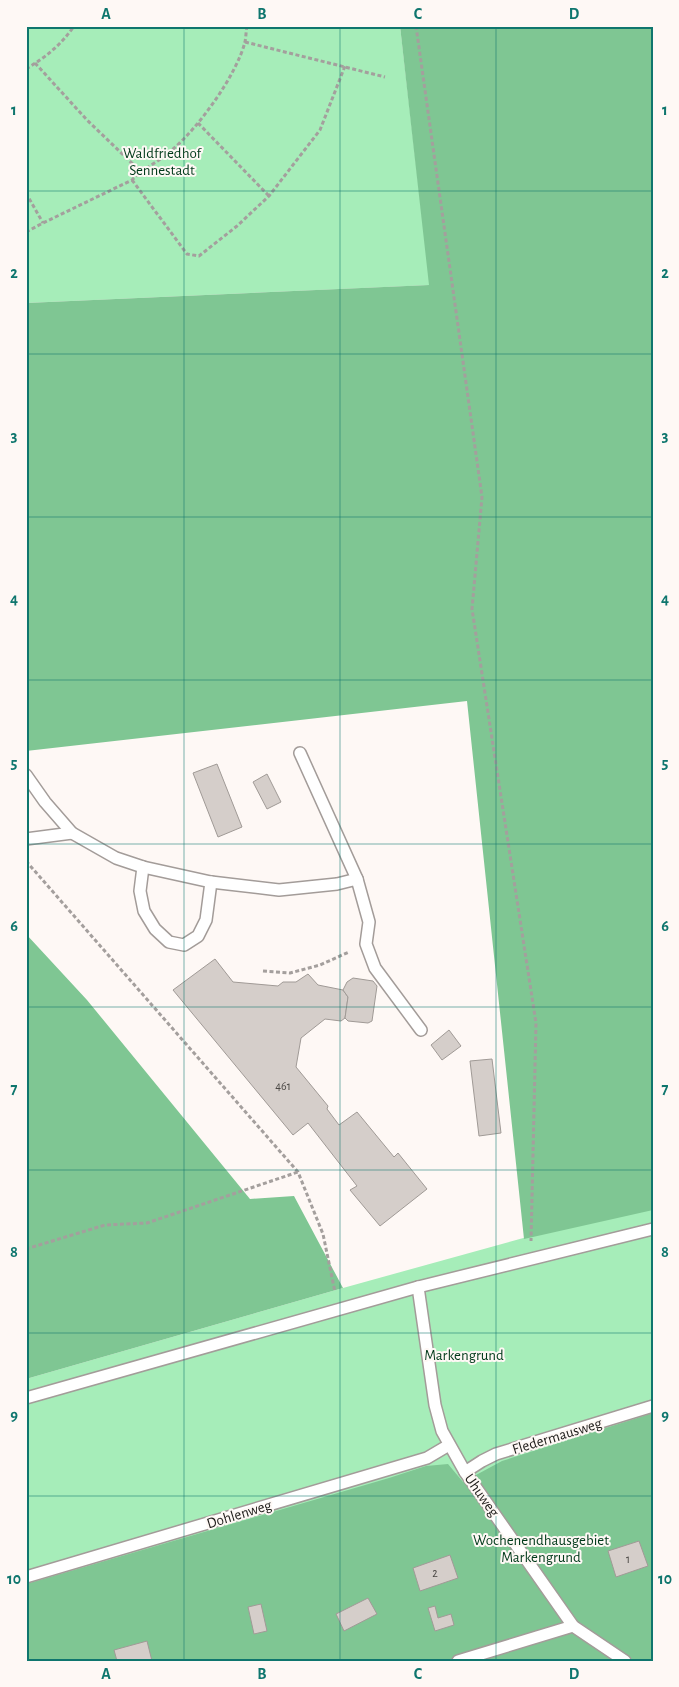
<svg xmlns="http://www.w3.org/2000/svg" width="679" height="1687" font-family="'Alegreya Sans',sans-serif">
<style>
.green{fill:#a6edb9}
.forest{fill:#7fc693}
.building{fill:#d5ceca;stroke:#a09a96}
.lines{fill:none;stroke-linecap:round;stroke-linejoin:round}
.service-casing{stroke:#a39c99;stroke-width:14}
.path{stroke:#a49f9d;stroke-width:3;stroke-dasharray:4 2.5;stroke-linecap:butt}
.service{stroke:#fff;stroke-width:11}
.grid{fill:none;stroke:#0f766e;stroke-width:1;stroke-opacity:0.55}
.labels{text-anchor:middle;stroke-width:4;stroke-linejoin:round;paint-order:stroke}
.number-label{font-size:12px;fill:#4a4744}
.park-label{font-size:15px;fill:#003a1a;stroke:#fef8f5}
.street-label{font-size:15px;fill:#1c1a18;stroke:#fef8f5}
.neatline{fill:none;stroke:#0f766e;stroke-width:2}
.grid-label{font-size:16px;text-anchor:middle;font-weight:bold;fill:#0f766e}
</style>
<rect width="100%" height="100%" fill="#fef8f5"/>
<g class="green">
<path d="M26,26H400L430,285L26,303Z"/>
<path d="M653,1202V1661H26V1379L343,1288Z"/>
</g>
<g class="forest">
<path d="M400,26H653V1210L524,1239L467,701L26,751V303L429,285Z"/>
<path d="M26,934L87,1000L250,1199L294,1196L343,1288L26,1379Z"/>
<path d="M653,1413V1661H26V1584L389,1478L426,1466L448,1464L463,1482L502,1461Z"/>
</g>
<g class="building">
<path d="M217,764L242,827L218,837L193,773Z"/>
<path d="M267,774L281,802L267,809L253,782Z"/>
<path d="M215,959L233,982L278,986L283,982H296L308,974L318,985L343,990L348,997L345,1018L341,1021L325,1019L301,1038L296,1067L328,1106L327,1109L339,1125L357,1112L394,1157L398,1153L427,1189L380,1226L350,1190L357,1186L308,1123L293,1135L173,990Z"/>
<path d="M353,978L373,981L377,986L372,1021L368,1023L348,1021L345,1018L348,997L343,990L347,982Z"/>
<path d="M449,1030L461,1046L442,1060L431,1045Z"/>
<path d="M492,1059L501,1133L479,1136L470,1061Z"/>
<path d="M639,1541L648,1566L616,1577L608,1551Z"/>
<path d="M450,1555L458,1578L420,1591L413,1568Z"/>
<path d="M368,1598L377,1614L344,1631L336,1614Z"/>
<path d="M261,1604L267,1631L254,1634L248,1607Z"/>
<path d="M435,1606L438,1618L451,1614L454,1625L435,1631L428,1608Z"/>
<path d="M147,1641L152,1661H117L114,1650Z"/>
</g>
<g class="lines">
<defs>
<g id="service">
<path d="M300,753L357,879L369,922L366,944L375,968L421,1030"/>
<path d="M26,775L45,802L72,833L116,858L143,867L211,882L279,890L337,884L357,879"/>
<path d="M26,839L72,833"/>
<path d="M143,867L140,891L144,911L155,929L169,942L184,945L198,936L206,920L211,882"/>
<path d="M418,1287L435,1405L442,1431L465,1472L573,1626L625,1661"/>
<path d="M26,1398L418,1287L653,1229"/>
<path d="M465,1472L482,1461L496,1454L653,1406"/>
<path d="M26,1577L427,1458L449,1445"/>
<path d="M458,1661L573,1626"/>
</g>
</defs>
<use href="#service" class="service-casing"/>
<g class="path">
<path d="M416,26L482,497L472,609L536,1023L531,1241"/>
<path d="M245,42L385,77"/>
<path d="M35,63L87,120L141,172"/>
<path d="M26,69C46,57 61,45 74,26"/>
<path d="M198,123L269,196"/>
<path d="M132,180L187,254L199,256L237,226L269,196L320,130L345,66"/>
<path d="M26,193L43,223"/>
<path d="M26,232L43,223L132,180C144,168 160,161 172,150C199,127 236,76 245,42C246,37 246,31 247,26"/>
<path d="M26,861L298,1172L323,1234L335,1292"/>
<path d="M263,971L290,973L320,965L349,952"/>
<path d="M26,1249L105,1225L147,1223L298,1172"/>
</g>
<use href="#service" class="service"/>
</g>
<path class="grid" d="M184,26V1661M340,26V1661M496,26V1661M26,191H653M26,354H653M26,517H653M26,680H653M26,844H653M26,1007H653M26,1170H653M26,1333H653M26,1496H653"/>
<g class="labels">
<g class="number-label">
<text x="283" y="1090">461</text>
<text x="628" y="1563">1</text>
<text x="435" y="1577">2</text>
</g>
<g class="park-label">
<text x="162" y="158">Waldfriedhof<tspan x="162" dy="17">Sennestadt</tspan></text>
<text x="464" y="1360">Markengrund</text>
<text x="541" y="1545">Wochenendhausgebiet<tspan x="541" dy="17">Markengrund</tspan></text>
</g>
<g class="street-label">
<text transform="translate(557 1436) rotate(-17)" y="5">Fledermausweg</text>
<text transform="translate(482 1495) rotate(55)" y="5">Uhuweg</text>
<text transform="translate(239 1514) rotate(-17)" y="5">Dohlenweg</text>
</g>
</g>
<rect width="679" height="1687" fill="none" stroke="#fef8f5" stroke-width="55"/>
<rect x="28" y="28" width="624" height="1632" class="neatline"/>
<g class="grid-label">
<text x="106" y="19">A</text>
<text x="262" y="19">B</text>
<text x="418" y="19">C</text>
<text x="574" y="19">D</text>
<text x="14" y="115">1</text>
<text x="665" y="115">1</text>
<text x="14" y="278">2</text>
<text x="665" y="278">2</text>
<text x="14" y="441">3</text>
<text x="665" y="441">3</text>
<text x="14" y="604">4</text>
<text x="665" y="604">4</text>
<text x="14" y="768">5</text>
<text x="665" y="768">5</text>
<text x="14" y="931">6</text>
<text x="665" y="931">6</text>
<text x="14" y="1094">7</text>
<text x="665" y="1094">7</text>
<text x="14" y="1257">8</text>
<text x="665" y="1257">8</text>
<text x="14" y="1420">9</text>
<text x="665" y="1420">9</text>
<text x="14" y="1584">10</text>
<text x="665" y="1584">10</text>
<text x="106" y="1679">A</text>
<text x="262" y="1679">B</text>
<text x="418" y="1679">C</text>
<text x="574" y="1679">D</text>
</g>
</svg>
